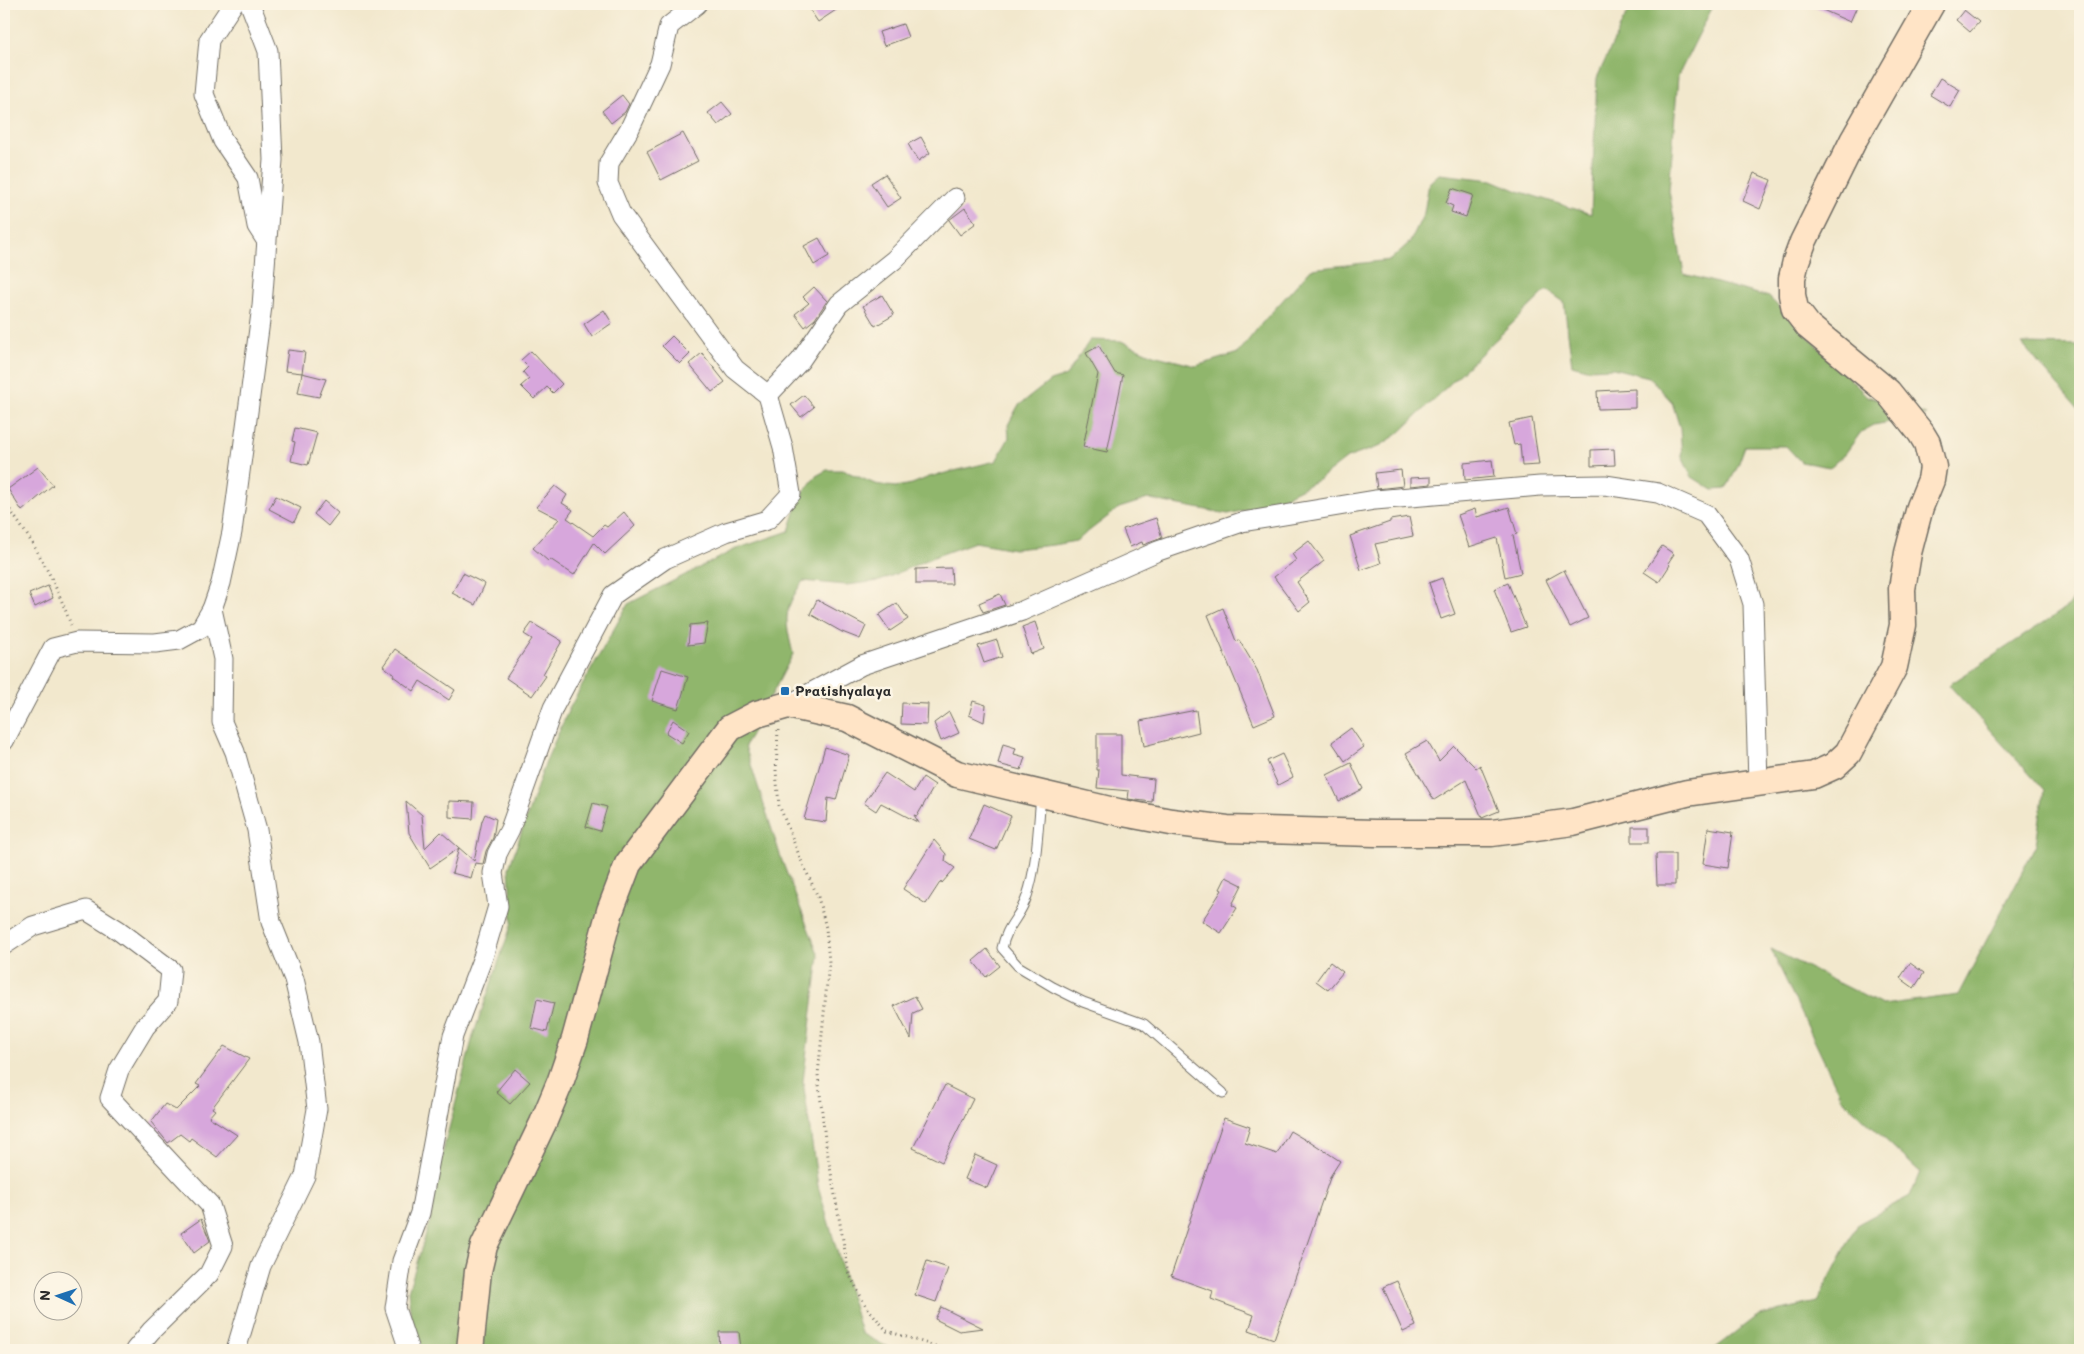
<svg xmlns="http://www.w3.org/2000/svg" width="2084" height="1354" font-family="Mali,sans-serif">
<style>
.forest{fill:#90b66c;stroke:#5e704c}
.building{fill:#d7a7dc}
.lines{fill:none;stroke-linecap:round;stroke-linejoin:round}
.service-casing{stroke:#716d64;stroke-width:11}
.minor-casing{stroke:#716d64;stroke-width:21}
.secondary-casing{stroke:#716d64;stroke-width:29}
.path{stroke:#716d64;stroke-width:3;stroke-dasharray:1 4;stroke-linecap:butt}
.service{stroke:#fff;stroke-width:9}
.minor{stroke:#fff;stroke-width:19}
.secondary{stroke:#ffe4c6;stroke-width:26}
.poi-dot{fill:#1f6fb2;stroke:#fcf5e5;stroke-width:2}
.labels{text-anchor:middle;stroke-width:5;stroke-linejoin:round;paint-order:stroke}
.poi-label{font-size:14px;font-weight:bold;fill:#2b2b2b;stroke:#fcf5e5;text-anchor:start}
</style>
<rect width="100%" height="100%" fill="#fcf5e5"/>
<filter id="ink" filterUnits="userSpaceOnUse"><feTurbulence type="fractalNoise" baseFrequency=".02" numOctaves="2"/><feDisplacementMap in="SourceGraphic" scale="10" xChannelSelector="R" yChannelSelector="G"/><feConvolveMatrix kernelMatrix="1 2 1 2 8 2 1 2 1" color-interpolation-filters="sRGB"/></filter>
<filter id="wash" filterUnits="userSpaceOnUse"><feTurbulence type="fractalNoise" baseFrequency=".0096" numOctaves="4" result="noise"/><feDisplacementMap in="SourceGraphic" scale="20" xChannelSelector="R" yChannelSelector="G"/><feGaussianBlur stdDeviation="1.12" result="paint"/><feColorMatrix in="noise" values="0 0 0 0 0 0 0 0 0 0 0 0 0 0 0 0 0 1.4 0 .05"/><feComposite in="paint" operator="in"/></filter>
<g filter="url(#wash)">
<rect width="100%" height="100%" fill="#f2e8cd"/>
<g class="forest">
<path d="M1633,4H1714L1678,76L1669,191L1684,274L1769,297L1867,396L1926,415L1874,425L1861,432L1845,454L1830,467L1801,462L1786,446H1745L1737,468L1726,489L1713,490L1692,477L1682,457L1680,428L1672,402L1649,377L1613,368L1586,369L1572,365L1564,302L1547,290L1398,434L1378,447L1347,458L1320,479L1268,505L1228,514L1148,499L1119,508L1076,541L1053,545L1014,549L975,542L931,558L880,581L846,585L803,581C782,612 785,619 793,654L745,746L782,861L819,956L803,1081L818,1186L861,1333L893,1350H421L412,1328L408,1291L430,1221L444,1147L474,1033L512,923L509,868L546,761L569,709L628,604L736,549L789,531L800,497L816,476L827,470H843L875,484L895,487L912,484L929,477L996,461L1009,438L1008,425L1018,406L1050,381L1066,376L1090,340L1121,341L1153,355L1196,366L1238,353L1262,323L1311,269L1390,260L1410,242L1424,213L1429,183L1439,174L1492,180L1518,191L1591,214L1597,78L1622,23Z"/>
<path d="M2022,344L2080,345V411Z"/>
<path d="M2080,587V1350H1713L1759,1315L1817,1302L1858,1224L1910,1196L1920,1172L1842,1099L1771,949L1882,1005L1958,995L2036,845L2044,790L1949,685L2069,606Z"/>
</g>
<g id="blocks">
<g class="building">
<path d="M819,4H845L818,22L810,10Z"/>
<path d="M1809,4H1858L1850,22Z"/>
<path d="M1964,10L1979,22L1970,32L1956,20Z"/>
<path d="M903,24L908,37L884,46L879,32Z"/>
<path d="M1940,78L1960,90L1950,107L1930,95Z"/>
<path d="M622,95L629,104L625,112L611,123L602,111Z"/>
<path d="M722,102L732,114L718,125L708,113Z"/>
<path d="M683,133L698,161L661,180L647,152Z"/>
<path d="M921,137L930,153L918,161L908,144Z"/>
<path d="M1754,173L1771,180L1760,209L1743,201Z"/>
<path d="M885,174L901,198L887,207L871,183Z"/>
<path d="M1452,188L1473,195L1466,217L1451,212L1453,206L1446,203Z"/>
<path d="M965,208L976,223L960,235L949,220Z"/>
<path d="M819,238L829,256L814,265L804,246Z"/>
<path d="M814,287L827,301L815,319L805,327L795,314L809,303L803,297Z"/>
<path d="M882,295L894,315L875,326L863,306Z"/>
<path d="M604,310L612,323L592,337L584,324Z"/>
<path d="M672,336L690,354L680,364L662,346Z"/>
<path d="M1099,346L1115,373L1123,375L1107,452L1083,447L1098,374L1086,353Z"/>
<path d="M288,350L305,352L302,373L285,371Z"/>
<path d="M531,351L562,384L553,393L547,387L534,399L521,386L529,379L523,372L528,367L521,360Z"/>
<path d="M702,353L725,382L712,392L689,364Z"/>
<path d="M302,373L326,379L319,397L298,393Z"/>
<path d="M1635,389V408L1598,409L1597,391Z"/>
<path d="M804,395L814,407L801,417L791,405Z"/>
<path d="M1532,418L1539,465L1522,466L1520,444L1514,445L1509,423Z"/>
<path d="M295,428L317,433L308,465L291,461L295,442L292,441Z"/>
<path d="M1614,449L1615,465L1591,466V450Z"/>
<path d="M1492,460L1494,477L1465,480L1464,463Z"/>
<path d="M38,467L53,485L22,511L8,489Z"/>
<path d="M1401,470L1403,486L1377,489L1375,473Z"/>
<path d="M1431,477V484L1410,486V478Z"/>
<path d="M555,486L567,495L562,503L573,510L567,518L593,536L604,525L607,527L624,512L635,526L605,554L594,543L574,575L550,559L548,561L533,548L559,519L536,507Z"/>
<path d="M276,496L301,508L294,522L269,509Z"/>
<path d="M324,501L338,513L328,526L314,514Z"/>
<path d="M1509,507L1517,534L1513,535L1521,573L1505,577L1497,538L1469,547L1458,515L1475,509L1477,517Z"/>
<path d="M1409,517L1413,536L1375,544L1381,563L1361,570L1350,536L1390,522V520Z"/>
<path d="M1156,518L1162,538L1143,545L1142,542L1130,547L1123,529Z"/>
<path d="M1309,541L1324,561L1297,582L1310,602L1299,611L1274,577L1296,560L1292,554Z"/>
<path d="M1662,546L1674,554L1668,563L1670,565L1659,582L1644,572Z"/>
<path d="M951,568L952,584H916V569Z"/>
<path d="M1564,570L1588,618L1570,627L1546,580Z"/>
<path d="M463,573L485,584L475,605L452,593Z"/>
<path d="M1442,578L1455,614L1441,619L1429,583Z"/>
<path d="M1508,583L1526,627L1511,632L1494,589Z"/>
<path d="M48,586L53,598L35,607L29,594Z"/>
<path d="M1000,594L1005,605L983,612L979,603Z"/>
<path d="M817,600L866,626L860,639L842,632L810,614Z"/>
<path d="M897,603L908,619L890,631L879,615Z"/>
<path d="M1223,608L1236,641L1239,640L1257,670L1275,716L1254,725L1208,615Z"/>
<path d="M1035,622L1044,649L1031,654L1022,627Z"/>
<path d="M532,623L562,641L543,674L546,676L532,696L506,678L532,639L524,634Z"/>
<path d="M708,623L704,643L688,645L690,625Z"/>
<path d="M997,640L1002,657L984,663L978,646Z"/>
<path d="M395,649L455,690L449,700L420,681L414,691L393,676L394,674L383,666Z"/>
<path d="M662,669L688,677L678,709L652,701Z"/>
<path d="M973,701L986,705L984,722L969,715Z"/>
<path d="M902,703L928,704L927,725L901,724Z"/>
<path d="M1196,710L1199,732L1144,746L1140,721Z"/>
<path d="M949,712L959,733L941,741L934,723Z"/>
<path d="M673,720L689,731L682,743L666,733Z"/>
<path d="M1351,728L1364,747L1345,761L1332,742Z"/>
<path d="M1097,734H1121V775L1154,779L1152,802L1128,799L1129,791L1097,788L1099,770H1097Z"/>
<path d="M1427,741L1439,761L1454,746L1476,768L1480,765L1499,811L1482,818L1466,780L1434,800L1406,753Z"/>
<path d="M1003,744L1016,748L1014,754L1025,757L1021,770L998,764Z"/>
<path d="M825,747L849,755L836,800L828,798L826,822L804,819Z"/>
<path d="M1282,754L1293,777L1278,785L1267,761Z"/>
<path d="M1351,763L1363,789L1339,801L1327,775Z"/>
<path d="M885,773L914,792L923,777L935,785L917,816L914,815L919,823L881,803L876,811L864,803Z"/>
<path d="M406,801L422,815L425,848L441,832L474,861L482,821L485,814L496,819L493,838L486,851L483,864L475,863L471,878L452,873L459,848L430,868L409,833Z"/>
<path d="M449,801L474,802L473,819L449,817Z"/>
<path d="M593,803L607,807L600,831L586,827Z"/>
<path d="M984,804L1011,816L996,850L969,839Z"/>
<rect x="1632" y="827" width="17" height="15"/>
<path d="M1708,828L1733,832L1728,868L1703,864Z"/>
<path d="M934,840L946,854L945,861L955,868L942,883L941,881L926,904L903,889Z"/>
<path d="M1656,854H1675V885H1657Z"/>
<path d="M1226,877L1242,885L1232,905L1237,908L1221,933L1202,921L1222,890L1220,889Z"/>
<path d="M987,949L1000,966L986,977L973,961Z"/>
<path d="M1330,962L1343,972L1328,990L1316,981Z"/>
<path d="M1910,963L1924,973L1914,988L1900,978Z"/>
<path d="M915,996L922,1009L913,1013L911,1039L894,1006Z"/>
<path d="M537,999L554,1003L547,1032L531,1028Z"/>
<path d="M224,1046L249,1059L212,1108L215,1110L209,1117L237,1135L217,1157L191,1138L189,1141L180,1134L168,1143L151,1122L165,1104L176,1110L200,1086L196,1084Z"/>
<path d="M515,1069L530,1082L510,1104L496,1092Z"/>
<path d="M945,1085L973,1099L942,1162L913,1148Z"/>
<path d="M1224,1118L1250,1127L1245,1143L1277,1154L1290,1131L1307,1141L1308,1140L1340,1161L1331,1175L1274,1339L1249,1330L1254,1315L1211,1299L1213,1291L1171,1276Z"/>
<path d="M975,1155L997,1165L987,1188L965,1179Z"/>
<path d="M201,1219L210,1241L194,1253L181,1233Z"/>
<path d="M927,1261L948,1268L936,1302L915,1295Z"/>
<path d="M1397,1281L1416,1326L1403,1332L1383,1287Z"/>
<path d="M941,1307L983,1328L959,1331L935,1319Z"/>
<path d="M719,1332H739L741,1348L720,1350Z"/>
</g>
</g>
</g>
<g filter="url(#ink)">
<use href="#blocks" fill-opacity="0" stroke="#716d64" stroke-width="1"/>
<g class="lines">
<defs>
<path id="service" d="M1041,796C1038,828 1037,867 1027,896C1020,918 1007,924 1002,948L1018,966L1053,987L1083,1002L1144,1024L1223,1093"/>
<g id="minor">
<path d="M233,4L209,40L204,94L223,141L248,178L257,226L266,240"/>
<path d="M768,395L800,361L839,304L894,260L955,198"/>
<path d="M212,609L223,659L222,722L235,752L257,830L271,922L294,979L309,1042L317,1109L305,1176L261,1266L236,1350"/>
<path d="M788,705L862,665L1022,611L1158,551L1242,522L1375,500L1540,486L1605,485L1658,493L1706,514L1739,559L1753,604L1758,783"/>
<path d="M4,741L53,648L77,642L155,643L179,640L201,628L212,609L221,583L232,532L262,306L273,160L268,51L250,4"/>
<path d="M4,945L33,926L86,910L118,930L171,970L168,1001L145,1027L119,1070L110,1098L210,1205L223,1246L209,1274L151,1331L135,1350"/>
<path d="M409,1350L395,1308L402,1261L420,1213L453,1036L483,957L498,906L493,873L497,854L510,829L553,708L613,595L665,559L726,532L767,520L791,494L783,447L768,395L735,369L621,214L608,183L609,163L630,128L660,64L669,26L697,4"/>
</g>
<path id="secondary" d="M470,1350L478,1271L484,1246L543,1123L561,1080L575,1039L610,911L628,864L730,728L757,714L788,705L847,718L957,774L1118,812L1171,822L1227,829L1375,833H1492L1573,822L1687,793L1814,775L1834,766L1848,753L1894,667L1903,625L1902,589L1908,553L1920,507L1931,480L1933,467L1927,443L1921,433L1888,392L1808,326L1795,309L1792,295V278L1796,261L1803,242L1853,141L1931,4"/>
</defs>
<use href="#service" class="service-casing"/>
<use href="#minor" class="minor-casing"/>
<use href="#secondary" class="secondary-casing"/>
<g class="path">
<path d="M4,502C34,542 54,578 71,625"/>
<path d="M778,730L776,771L779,805L801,860L818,897L826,928L829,962L818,1075L825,1139L849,1274L866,1306L887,1331L948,1350"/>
</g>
<use href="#service" class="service"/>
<use href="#minor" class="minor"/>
<use href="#secondary" class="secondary"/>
</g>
</g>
<rect class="poi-dot" x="780" y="686" width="10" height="10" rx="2.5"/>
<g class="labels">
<g class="poi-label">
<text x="795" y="696">Pratishyalaya</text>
</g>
</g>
<rect width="2084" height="1354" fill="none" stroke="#fcf5e5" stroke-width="20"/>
<g transform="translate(58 1296) rotate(273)"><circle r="24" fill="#fcf5e5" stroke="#a8a49b"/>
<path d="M0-4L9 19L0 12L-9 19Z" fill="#1f6fb2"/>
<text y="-8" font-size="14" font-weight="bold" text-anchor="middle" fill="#2b2b2b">N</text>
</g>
</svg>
